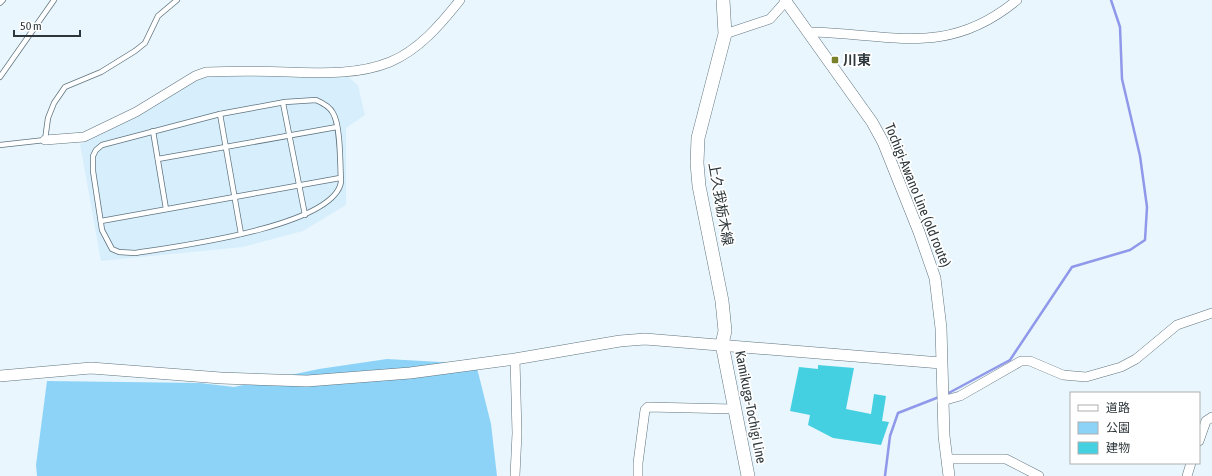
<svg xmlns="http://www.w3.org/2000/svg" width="1212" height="476" font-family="'Asap Condensed','Noto Sans JP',sans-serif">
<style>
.built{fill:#d7effc}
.green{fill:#8dd3f7}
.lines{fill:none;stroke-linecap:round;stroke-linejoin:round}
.stream{stroke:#8f98e9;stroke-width:2.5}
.building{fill:#45d0e2}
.service-casing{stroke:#61747f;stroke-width:6}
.minor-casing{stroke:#61747f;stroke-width:10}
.tertiary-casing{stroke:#61747f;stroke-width:12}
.secondary-casing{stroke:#61747f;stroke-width:14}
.service{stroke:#fff;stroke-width:4.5}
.minor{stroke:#fff;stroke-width:9}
.tertiary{stroke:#fff;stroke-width:11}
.secondary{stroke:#fff;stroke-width:13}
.poi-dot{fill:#7a812d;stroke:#fff;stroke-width:1.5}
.labels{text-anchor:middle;stroke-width:3.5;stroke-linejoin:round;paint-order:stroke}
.poi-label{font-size:14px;font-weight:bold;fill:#2d363a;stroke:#fff;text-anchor:start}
.street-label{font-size:14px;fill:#2d363a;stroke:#fff}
</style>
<rect width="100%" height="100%" fill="#e9f6fd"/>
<path class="built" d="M207,75H346L358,85L365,115L346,128V205L303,231L243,247L101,261L80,144L129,120L194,80Z"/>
<path class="green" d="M387,359L476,364L491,424L497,476H37L36,465L47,381L200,383L234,387L319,369Z"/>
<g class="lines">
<g class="stream">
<path d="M945,395L1010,360L1072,267L1130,250L1145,240L1147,207L1140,156L1122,79L1120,27L1111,0"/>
<path d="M885,476L890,436L898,413L939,397"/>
</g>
</g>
<path class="building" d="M818,365L854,368L846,409L871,414L874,394L886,396L882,421L889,422L881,445L833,438L808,425L810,415L790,411L799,367L818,369Z"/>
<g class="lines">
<defs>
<g id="service">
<path d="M0,3L3,0"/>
<path d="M0,77L54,0"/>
<path d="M316,100C323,103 330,107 333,113C341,126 340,166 341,182C334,227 173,247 135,253L119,252L112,249L102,230L93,171V156L96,150L102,145L220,114L285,102Z"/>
<path d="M283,103L305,215"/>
<path d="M220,114L241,234"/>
<path d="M153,131L166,209"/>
<path d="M0,145L45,140L48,118L54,103L65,87L101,72L135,51L145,43L158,16L177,0"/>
<path d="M158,159L337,127"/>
<path d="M101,221L340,178"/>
</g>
<g id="minor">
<path d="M808,32C889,33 946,59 1017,0"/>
<path d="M725,34L770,19L786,1"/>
<path d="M45,140L84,137L136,112L195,76L206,72C233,71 260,71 288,72C322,73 358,75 390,62C419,50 441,24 460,0"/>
<path d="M942,401L960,396L1021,361H1030L1063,375L1086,377L1121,367L1136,359L1177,325L1212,313"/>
<path d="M1199,441L1206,421L1212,417"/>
<path d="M947,459H1006L1039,476"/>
<path d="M515,476L517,433L515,359"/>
<path d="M638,476V463L645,410L648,407L734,409"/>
<path d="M1187,476L1191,463"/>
</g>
<g id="tertiary">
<path d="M785,0L872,122L883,142L919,232L935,278L941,328L944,436L949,476"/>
<path d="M0,376L91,368L221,378L307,381L410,373L515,359L620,341L645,339L941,363"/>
</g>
<path id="secondary" d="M723,0L725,34L698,138L697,163L699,186L722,301L725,331L722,344L748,476"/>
</defs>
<use href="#service" class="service-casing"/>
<use href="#minor" class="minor-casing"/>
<use href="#tertiary" class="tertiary-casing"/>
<use href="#secondary" class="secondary-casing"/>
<use href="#service" class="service"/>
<use href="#minor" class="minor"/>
<use href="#tertiary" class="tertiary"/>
<use href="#secondary" class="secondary"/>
</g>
<rect class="poi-dot" x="831" y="56" width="8" height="8" rx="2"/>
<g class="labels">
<g class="poi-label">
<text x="843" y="65">川東</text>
</g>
<g class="street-label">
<text transform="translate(918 195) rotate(68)" y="5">Tochigi-Awano Line (old route)</text>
<text transform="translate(721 204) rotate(80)" y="5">上久我栃木線</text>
<text transform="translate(751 407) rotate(79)" y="5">Kamikuga-Tochigi Line</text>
</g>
</g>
<rect x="1070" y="392" width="130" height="72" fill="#ffffff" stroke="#abafb0"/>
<rect x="1078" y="405" width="20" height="6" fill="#ffffff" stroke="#abafb0"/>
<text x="1106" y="412" font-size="12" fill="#2d363a">道路</text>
<rect x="1078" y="422" width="20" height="12" fill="#8dd3f7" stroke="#abafb0"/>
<text x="1106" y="432" font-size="12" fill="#2d363a">公園</text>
<rect x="1078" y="442" width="20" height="12" fill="#45d0e2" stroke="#abafb0"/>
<text x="1106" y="452" font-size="12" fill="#2d363a">建物</text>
<path d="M14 30v6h66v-6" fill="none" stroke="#2d363a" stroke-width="2"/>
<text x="20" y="30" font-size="12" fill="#2d363a" stroke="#ffffff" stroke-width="3" paint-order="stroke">50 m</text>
</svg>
